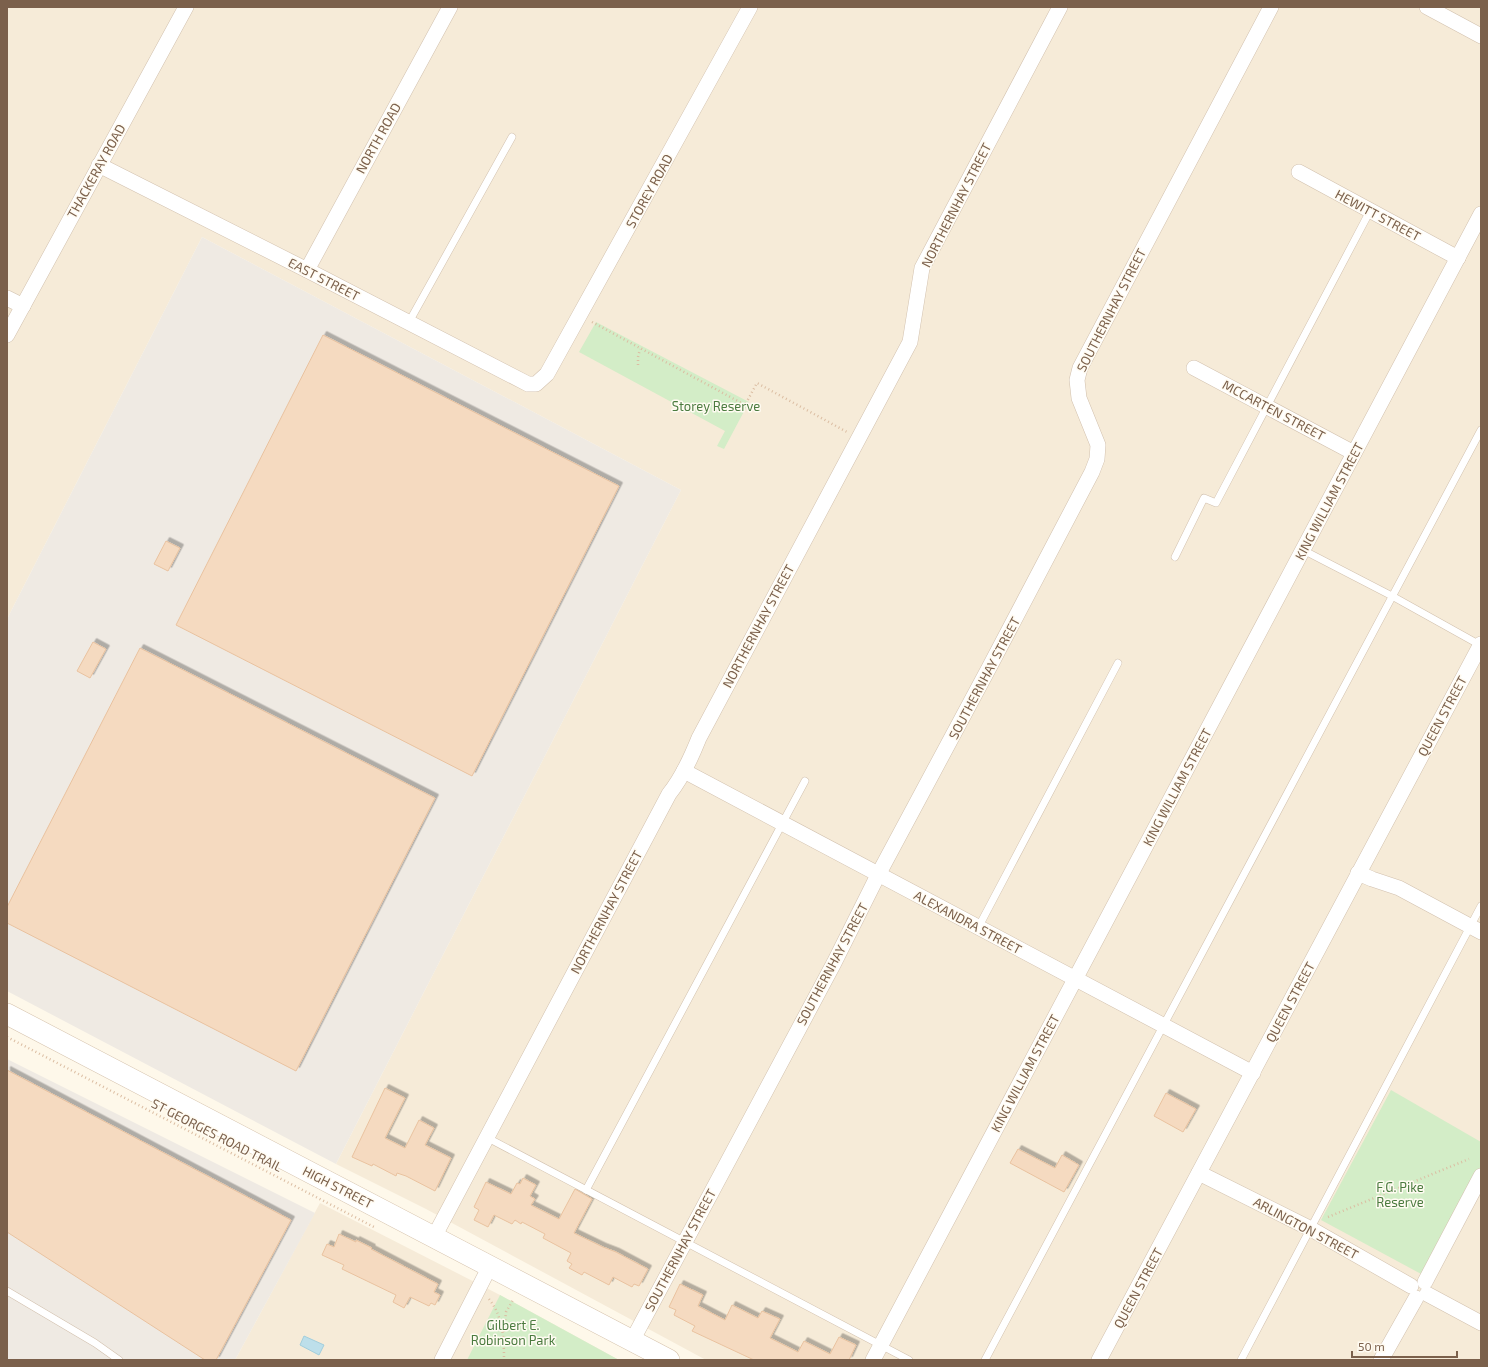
<svg xmlns="http://www.w3.org/2000/svg" width="1488" height="1367" font-family="'Exo 2',sans-serif">
<style>
.residential{fill:#f6ebd8}
.industrial{fill:#efeae3}
.green{fill:#d3edc7}
.water{fill:#bddfea;stroke:#a2cedc}
.building{fill:#f5dac0;stroke:#e9c29f;filter:url(#shadow)}
.lines{fill:none;stroke-linecap:round;stroke-linejoin:round}
.lane-casing{stroke:#d2c1ae;stroke-width:8}
.street-casing{stroke:#d2c1ae;stroke-width:16}
.secondary-casing{stroke:#d5c2ac;stroke-width:22}
.path{stroke:#dbbda2;stroke-width:2.5;stroke-dasharray:1 3;stroke-linecap:butt}
.lane{stroke:#fff;stroke-width:7}
.street{stroke:#fff;stroke-width:15}
.secondary{stroke:#fff;stroke-width:21}
.labels{text-anchor:middle;stroke-width:3;stroke-linejoin:round;paint-order:stroke}
.street-label{font-size:13px;fill:#7b604b;stroke:#fffbf2}
.park-label{font-size:13px;fill:#4b7b3f;stroke:#fffbf2}
</style>
<defs>
<filter id="shadow"><feDropShadow dx="3.5" dy="-3.5" stdDeviation="0" flood-color="#0004"/></filter>
</defs>
<rect width="100%" height="100%" fill="#fef8ea"/>
<g class="residential">
<path d="M7,7H1481V1360H706L426,1209L336,1164L681,490L202,237L7,619Z"/>
<path d="M320,1203L500,1295L619,1360H235Z"/>
</g>
<g class="industrial">
<path d="M202,237L681,490L336,1164L7,991V619Z"/>
<path d="M7,1059L315,1213L235,1360H7Z"/>
</g>
<g class="green">
<path d="M596,322L749,402L724,449L717,446L725,431L579,352Z"/>
<path d="M1391,1090L1481,1142V1166L1423,1275L1321,1220Z"/>
<path d="M500,1295L619,1360H467Z"/>
</g>
<path class="water" d="M304,1336L324,1345L319,1355L300,1345Z"/>
<g class="building">
<path d="M323,335L619,486L472,776L176,625Z"/>
<path d="M166,541L180,548L168,571L154,564Z"/>
<path d="M93,642L106,649L90,678L77,671Z"/>
<path d="M140,648L435,798L296,1071L7,923V907Z"/>
<path d="M7,1070L291,1220L216,1360H205L7,1232Z"/>
<path d="M385,1088L405,1098L385,1138L405,1148L419,1120L434,1128L425,1145L451,1158L435,1191L406,1176L397,1173L396,1176L373,1164L372,1166L352,1157Z"/>
<path d="M1166,1093L1196,1109L1183,1132L1154,1116Z"/>
<path d="M1018,1149L1055,1168L1062,1155L1079,1165L1064,1192L1010,1163Z"/>
<path d="M523,1178L536,1185L530,1196L535,1199L531,1205L559,1219L575,1189L592,1199L574,1233L603,1247L616,1252L648,1269L639,1286L634,1284L632,1287L613,1277L609,1285L584,1272L582,1275L569,1268L572,1264L567,1261L571,1253L543,1238L545,1234L522,1222L521,1224L515,1220L512,1224L494,1215L488,1227L474,1220L479,1210L474,1207L486,1182L511,1194L517,1183L520,1184Z"/>
<path d="M339,1234L356,1242V1240L372,1248L371,1249L438,1284L434,1292L440,1295L435,1305L431,1303L429,1306L410,1297L404,1308L393,1302L396,1295L342,1269L344,1265L322,1255L327,1244L334,1247Z"/>
<path d="M680,1284L703,1295L698,1306L725,1320L732,1305L758,1318L762,1311L780,1319L770,1338L798,1352L804,1341L830,1354L839,1337L856,1345L849,1360H754L692,1331L695,1326L674,1315L676,1310L669,1307Z"/>
</g>
<g class="lines">
<defs>
<g id="lane">
<path d="M409,322L512,137"/>
<path d="M1303,550L1392,596L1480,645"/>
<path d="M1175,557L1204,498L1216,503L1370,211"/>
<path d="M978,928L1118,663"/>
<path d="M486,1137L909,1360"/>
<path d="M586,1190L805,781"/>
<path d="M7,1291L95,1343L119,1360"/>
<path d="M985,1360L1481,430"/>
<path d="M1241,1360L1481,906"/>
</g>
<g id="street">
<path d="M1427,7L1481,36"/>
<path d="M99,165L307,270L528,384H536L547,374L750,7"/>
<path d="M1299,172L1458,258"/>
<path d="M307,270L450,7"/>
<path d="M7,298L23,306"/>
<path d="M7,335L186,7"/>
<path d="M1194,368L1354,453"/>
<path d="M684,771L1253,1073"/>
<path d="M1358,873L1372,879L1399,888L1481,932"/>
<path d="M1199,1173L1311,1229L1411,1286"/>
<path d="M434,1237L669,794C682,778 691,758 699,738L910,342L922,268L1060,7"/>
<path d="M1425,1282L1481,1176"/>
<path d="M1427,1294L1481,1323"/>
<path d="M632,1341L834,963L878,875L990,666L1092,472L1097,459L1098,445L1079,398L1077,380L1080,368L1271,7"/>
<path d="M442,1360L490,1266"/>
<path d="M873,1360L1481,214"/>
<path d="M1099,1360L1481,644"/>
<path d="M1381,1360L1416,1298"/>
</g>
<path id="secondary" d="M7,1014L669,1360"/>
</defs>
<use href="#lane" class="lane-casing"/>
<use href="#street" class="street-casing"/>
<use href="#secondary" class="secondary-casing"/>
<g class="path">
<path d="M592,322L745,405L757,383L847,432"/>
<path d="M638,365V357L640,349"/>
<path d="M7,1037L374,1227"/>
<path d="M1328,1217L1469,1159"/>
<path d="M489,1299C503,1316 504,1339 504,1360"/>
<path d="M504,1332L506,1312L513,1300"/>
</g>
<use href="#lane" class="lane"/>
<use href="#street" class="street"/>
<use href="#secondary" class="secondary"/>
</g>
<g class="labels">
<g class="street-label">
<text transform="translate(378 138) rotate(-61)" y="5">NORTH ROAD</text>
<text transform="translate(96 171) rotate(-61)" y="5">THACKERAY ROAD</text>
<text transform="translate(649 191) rotate(-61)" y="5">STOREY ROAD</text>
<text transform="translate(956 205) rotate(-63)" y="5">NORTHERNHAY STREET</text>
<text transform="translate(1378 215) rotate(28)" y="5">HEWITT STREET</text>
<text transform="translate(324 279) rotate(27)" y="5">EAST STREET</text>
<text transform="translate(1111 310) rotate(-63)" y="5">SOUTHERNHAY STREET</text>
<text transform="translate(1274 410) rotate(28)" y="5">MCCARTEN STREET</text>
<text transform="translate(1329 501) rotate(-62)" y="5">KING WILLIAM STREET</text>
<text transform="translate(758 626) rotate(-62)" y="5">NORTHERNHAY STREET</text>
<text transform="translate(984 678) rotate(-62)" y="5">SOUTHERNHAY STREET</text>
<text transform="translate(1442 716) rotate(-62)" y="5">QUEEN STREET</text>
<text transform="translate(1177 787) rotate(-62)" y="5">KING WILLIAM STREET</text>
<text transform="translate(606 912) rotate(-62)" y="5">NORTHERNHAY STREET</text>
<text transform="translate(968 922) rotate(28)" y="5">ALEXANDRA STREET</text>
<text transform="translate(832 964) rotate(-62)" y="5">SOUTHERNHAY STREET</text>
<text transform="translate(1290 1002) rotate(-62)" y="5">QUEEN STREET</text>
<text transform="translate(1025 1073) rotate(-62)" y="5">KING WILLIAM STREET</text>
<text transform="translate(217 1135) rotate(27)" y="5">ST GEORGES ROAD TRAIL</text>
<text transform="translate(338 1187) rotate(27)" y="5">HIGH STREET</text>
<text transform="translate(1306 1228) rotate(28)" y="5">ARLINGTON STREET</text>
<text transform="translate(680 1250) rotate(-62)" y="5">SOUTHERNHAY STREET</text>
<text transform="translate(1138 1288) rotate(-62)" y="5">QUEEN STREET</text>
</g>
<g class="park-label">
<text x="716" y="411">Storey Reserve</text>
<text x="1400" y="1192">F.G. Pike<tspan x="1400" dy="15">Reserve</tspan></text>
<text x="513" y="1330">Gilbert E.<tspan x="513" dy="15">Robinson Park</tspan></text>
</g>
</g>
<rect width="1488" height="1367" fill="none" stroke="#7b604b" stroke-width="16"/>
<path d="M1352 1351v6h105v-6" fill="none" stroke="#7b604b" stroke-width="2"/>
<text x="1358" y="1351" font-size="12" fill="#7b604b" stroke="#fffbf2" stroke-width="3" paint-order="stroke">50 m</text>
</svg>
